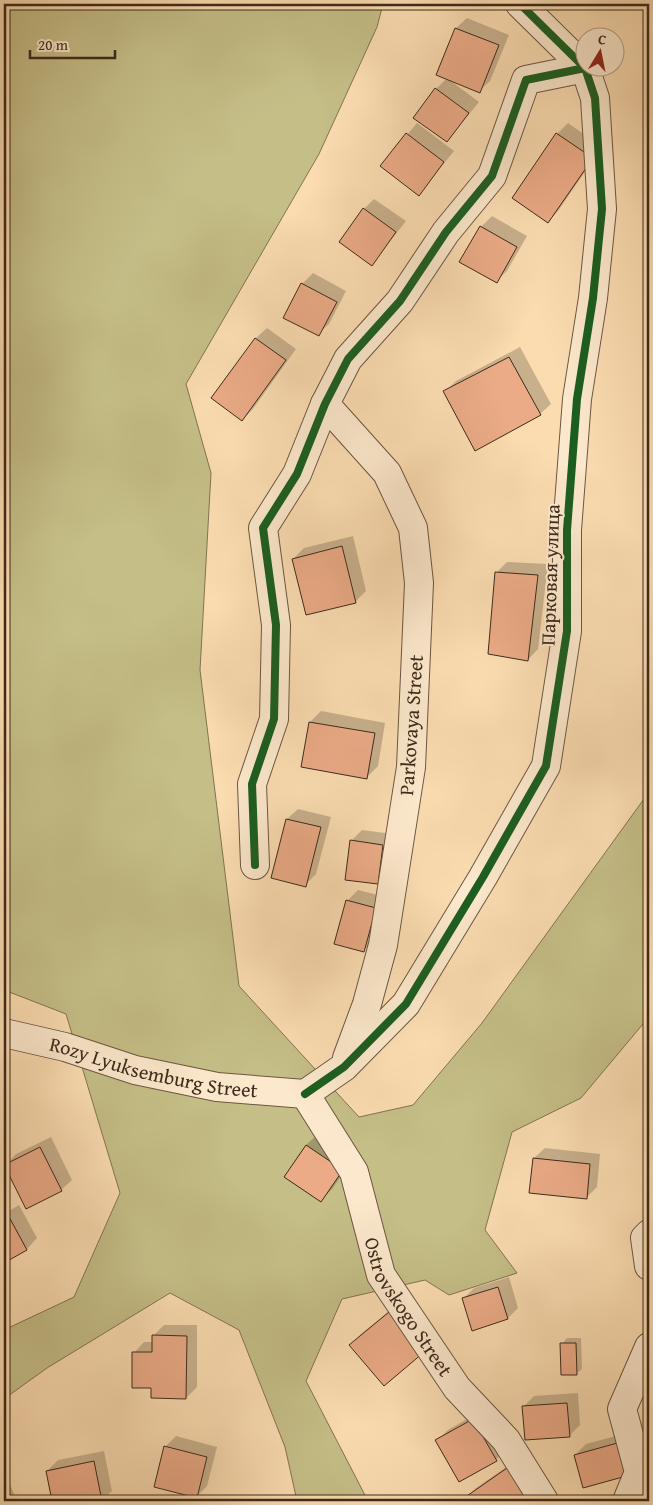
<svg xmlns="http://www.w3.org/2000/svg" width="653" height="1505" font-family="'Gentium Book Plus',serif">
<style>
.green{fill:#c5be87;stroke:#817452}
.shadow{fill:#0003}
.building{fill:#ebab87;stroke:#3d2a1c}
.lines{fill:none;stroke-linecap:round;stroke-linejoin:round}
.minor-casing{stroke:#6c5641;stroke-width:30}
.minor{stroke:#fce8cc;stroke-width:28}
.cycleway-casing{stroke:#fce8cc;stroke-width:11}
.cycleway{stroke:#1b5e20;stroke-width:8}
.labels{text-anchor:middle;stroke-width:4;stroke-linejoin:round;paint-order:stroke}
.street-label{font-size:20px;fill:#3d2a1c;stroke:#fce8cc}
</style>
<rect width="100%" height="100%" fill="#fbdcb1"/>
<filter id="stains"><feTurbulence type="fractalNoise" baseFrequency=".004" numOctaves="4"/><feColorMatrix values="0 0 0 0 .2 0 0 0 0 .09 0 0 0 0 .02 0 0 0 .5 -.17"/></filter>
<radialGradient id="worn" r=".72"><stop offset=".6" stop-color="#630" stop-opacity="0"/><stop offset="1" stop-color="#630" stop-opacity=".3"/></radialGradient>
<path class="green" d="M4,4H383L377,27L319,154L186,384L211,473L200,670L239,986L359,1117L413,1105L482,1023L649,792V1024H643L581,1098L512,1132L485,1230L517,1273L449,1295L425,1280L342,1299L306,1381L368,1501H297L285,1447L239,1330L170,1293L47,1368L4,1399V1330L74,1297L120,1193L66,1014L4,990Z"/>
<g class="shadow">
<path d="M467,18L509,35L490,81L479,91L448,79L479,102L447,141L436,89L447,78L437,74L456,28Z"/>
<path d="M417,123L454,151L419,194L381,166Z"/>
<path d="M568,123L602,147L558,211L548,221L557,134Z"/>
<path d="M374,199L406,221L372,264L364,209Z"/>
<path d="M492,216L527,236L507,271L496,281L481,227Z"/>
<path d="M313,273L346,291L329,324L318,334L302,284Z"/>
<path d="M267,328L296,349L253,409L242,420L212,398L256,338Z"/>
<path d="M520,347L551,404L540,414L445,392L456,381Z"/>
<path d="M353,536L366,591L355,602L293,559L304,548Z"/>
<path d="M507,562L548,564L538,649L528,660L496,573Z"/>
<path d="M321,711L385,723L378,766L367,777L310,722Z"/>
<path d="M298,809L331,817L316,874L305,885L287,819Z"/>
<path d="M362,830L393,834L388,872L377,883L351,841Z"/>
<path d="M358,890L386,897L375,939L364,950L347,901Z"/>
<path d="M317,1135L353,1159L332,1189L321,1200L306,1145Z"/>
<path d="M51,1137L72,1180L61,1190L6,1165L16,1154Z"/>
<path d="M545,1148L600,1154L597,1187L586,1198L534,1158Z"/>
<path d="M19,1205L37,1238L27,1249L4,1261V1214Z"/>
<path d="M509,1277L518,1308L508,1318L463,1299L474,1288Z"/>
<path d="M400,1302L433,1341L351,1345L361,1334Z"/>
<path d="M164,1325H197V1387L186,1398L134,1353L144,1342H153V1336Z"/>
<path d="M567,1338H581L582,1369L576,1374L562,1344Z"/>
<path d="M578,1393L580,1425L569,1436L523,1407L534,1396Z"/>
<path d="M484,1409L506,1449L496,1460L437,1441L448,1430Z"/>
<path d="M631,1432L629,1474L575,1455L586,1444Z"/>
<path d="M176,1436L217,1447L207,1486L196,1497L165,1447Z"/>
<path d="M104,1451L112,1491L101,1501H53L47,1471L58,1460Z"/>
<path d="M518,1459L548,1501H468L466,1498L476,1488Z"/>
<path d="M4,1471L17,1501H4Z"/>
</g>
<g class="building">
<path d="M455,28L499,45L480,93L436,75Z"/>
<path d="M435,88L469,113L447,142L413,118Z"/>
<path d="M406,133L444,162L419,196L380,166Z"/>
<path d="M556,133L593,158L548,223L512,198Z"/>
<path d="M363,208L396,232L372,266L339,242Z"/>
<path d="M480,226L517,247L497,283L459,262Z"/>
<path d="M301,283L337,302L319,336L283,318Z"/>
<path d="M255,338L286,360L242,421L211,398Z"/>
<path d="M509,357L541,415L475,451L443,391Z"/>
<path d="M342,546L356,603L306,615L292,559Z"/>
<path d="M495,572L538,575L528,661L488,654Z"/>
<path d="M309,722L375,733L367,779L301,767Z"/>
<path d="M286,819L321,827L306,887L271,878Z"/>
<path d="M350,840L383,845L378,884L345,880Z"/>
<path d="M346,900L376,908L364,952L334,944Z"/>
<path d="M306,1145L343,1170L321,1202L284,1177Z"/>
<path d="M40,1147L62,1191L26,1209L4,1165Z"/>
<path d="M533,1158L590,1164L587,1199L529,1193Z"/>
<path d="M8,1215L27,1250L4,1263V1217Z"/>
<path d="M498,1287L508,1319L472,1331L462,1298Z"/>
<path d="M389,1312L423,1353L384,1386L349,1345Z"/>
<path d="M152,1335L187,1336L186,1399L151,1398V1388H132V1352H152Z"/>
<path d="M560,1343H576L577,1375H561Z"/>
<path d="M567,1403L570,1437L525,1440L522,1406Z"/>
<path d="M473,1419L497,1461L459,1482L435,1440Z"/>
<path d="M621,1442L630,1475L583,1488L574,1455Z"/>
<path d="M164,1446L207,1457L197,1498L154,1487Z"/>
<path d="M94,1461L102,1501H52L46,1471Z"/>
<path d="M507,1468L530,1501H466L464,1498Z"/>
</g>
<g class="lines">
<defs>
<g id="minor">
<path d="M325,404L387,473L413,528L419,583L411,767L383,945L367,1004L347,1058"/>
<path d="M255,865L252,784L274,719L276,625L263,528L297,474L325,404L348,359L400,301L446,232L492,176L526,80L585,68"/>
<path id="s1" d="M4,1033L65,1047L135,1070L217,1087L305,1094"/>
<path d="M305,1094L344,1067L406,1004L483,877L546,766L567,631V530L577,399L593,298L602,209L595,98L585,68L520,4"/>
<path id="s2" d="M305,1094L354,1172L381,1275L457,1388L506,1440L544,1501"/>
<path d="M649,1234L645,1238L649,1266"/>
<path d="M627,1501L639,1472L622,1409L649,1347"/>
</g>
</defs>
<use href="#minor" class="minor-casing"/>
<use href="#minor" class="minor"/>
<defs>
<g id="cycleway">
<path d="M255,865L252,784L274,719L276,625L263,528L297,474L325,404L348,359L400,301L446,232L492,176L526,80L585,68"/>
<path d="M305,1094L344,1067L406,1004L483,877L546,766L567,631V530L577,399L593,298L602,209L595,98L585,68L520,4"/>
</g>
</defs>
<use href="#cycleway" class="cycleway-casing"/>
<use href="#cycleway" class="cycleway"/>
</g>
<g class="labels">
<g class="street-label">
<text transform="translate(550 575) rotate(-88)" y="7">Парковая улица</text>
<text transform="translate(411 725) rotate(-86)" y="7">Parkovaya Street</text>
<text dy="7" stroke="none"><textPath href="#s1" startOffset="154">Rozy Lyuksemburg Street</textPath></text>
<text dy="7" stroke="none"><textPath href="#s2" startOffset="239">Ostrovskogo Street</textPath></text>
</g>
</g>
<rect width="653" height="1505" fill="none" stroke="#fbdcb1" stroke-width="20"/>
<rect x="5" y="5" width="643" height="1495" fill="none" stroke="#3d2a1c" stroke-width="2.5"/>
<rect x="10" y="10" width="633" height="1485" fill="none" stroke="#3d2a1c"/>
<g transform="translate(600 52) rotate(10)"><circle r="24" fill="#fce8cc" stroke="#b09c86"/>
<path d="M0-4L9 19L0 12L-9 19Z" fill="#8f2418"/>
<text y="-8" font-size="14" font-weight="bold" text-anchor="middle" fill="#3d2a1c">С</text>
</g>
<path d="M30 50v8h85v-8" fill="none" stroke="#3d2a1c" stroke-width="2.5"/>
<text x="38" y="50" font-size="15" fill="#3d2a1c" stroke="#fce8cc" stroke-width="4" paint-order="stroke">20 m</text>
<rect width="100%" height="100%" filter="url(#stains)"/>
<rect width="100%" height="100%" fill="url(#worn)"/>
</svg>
